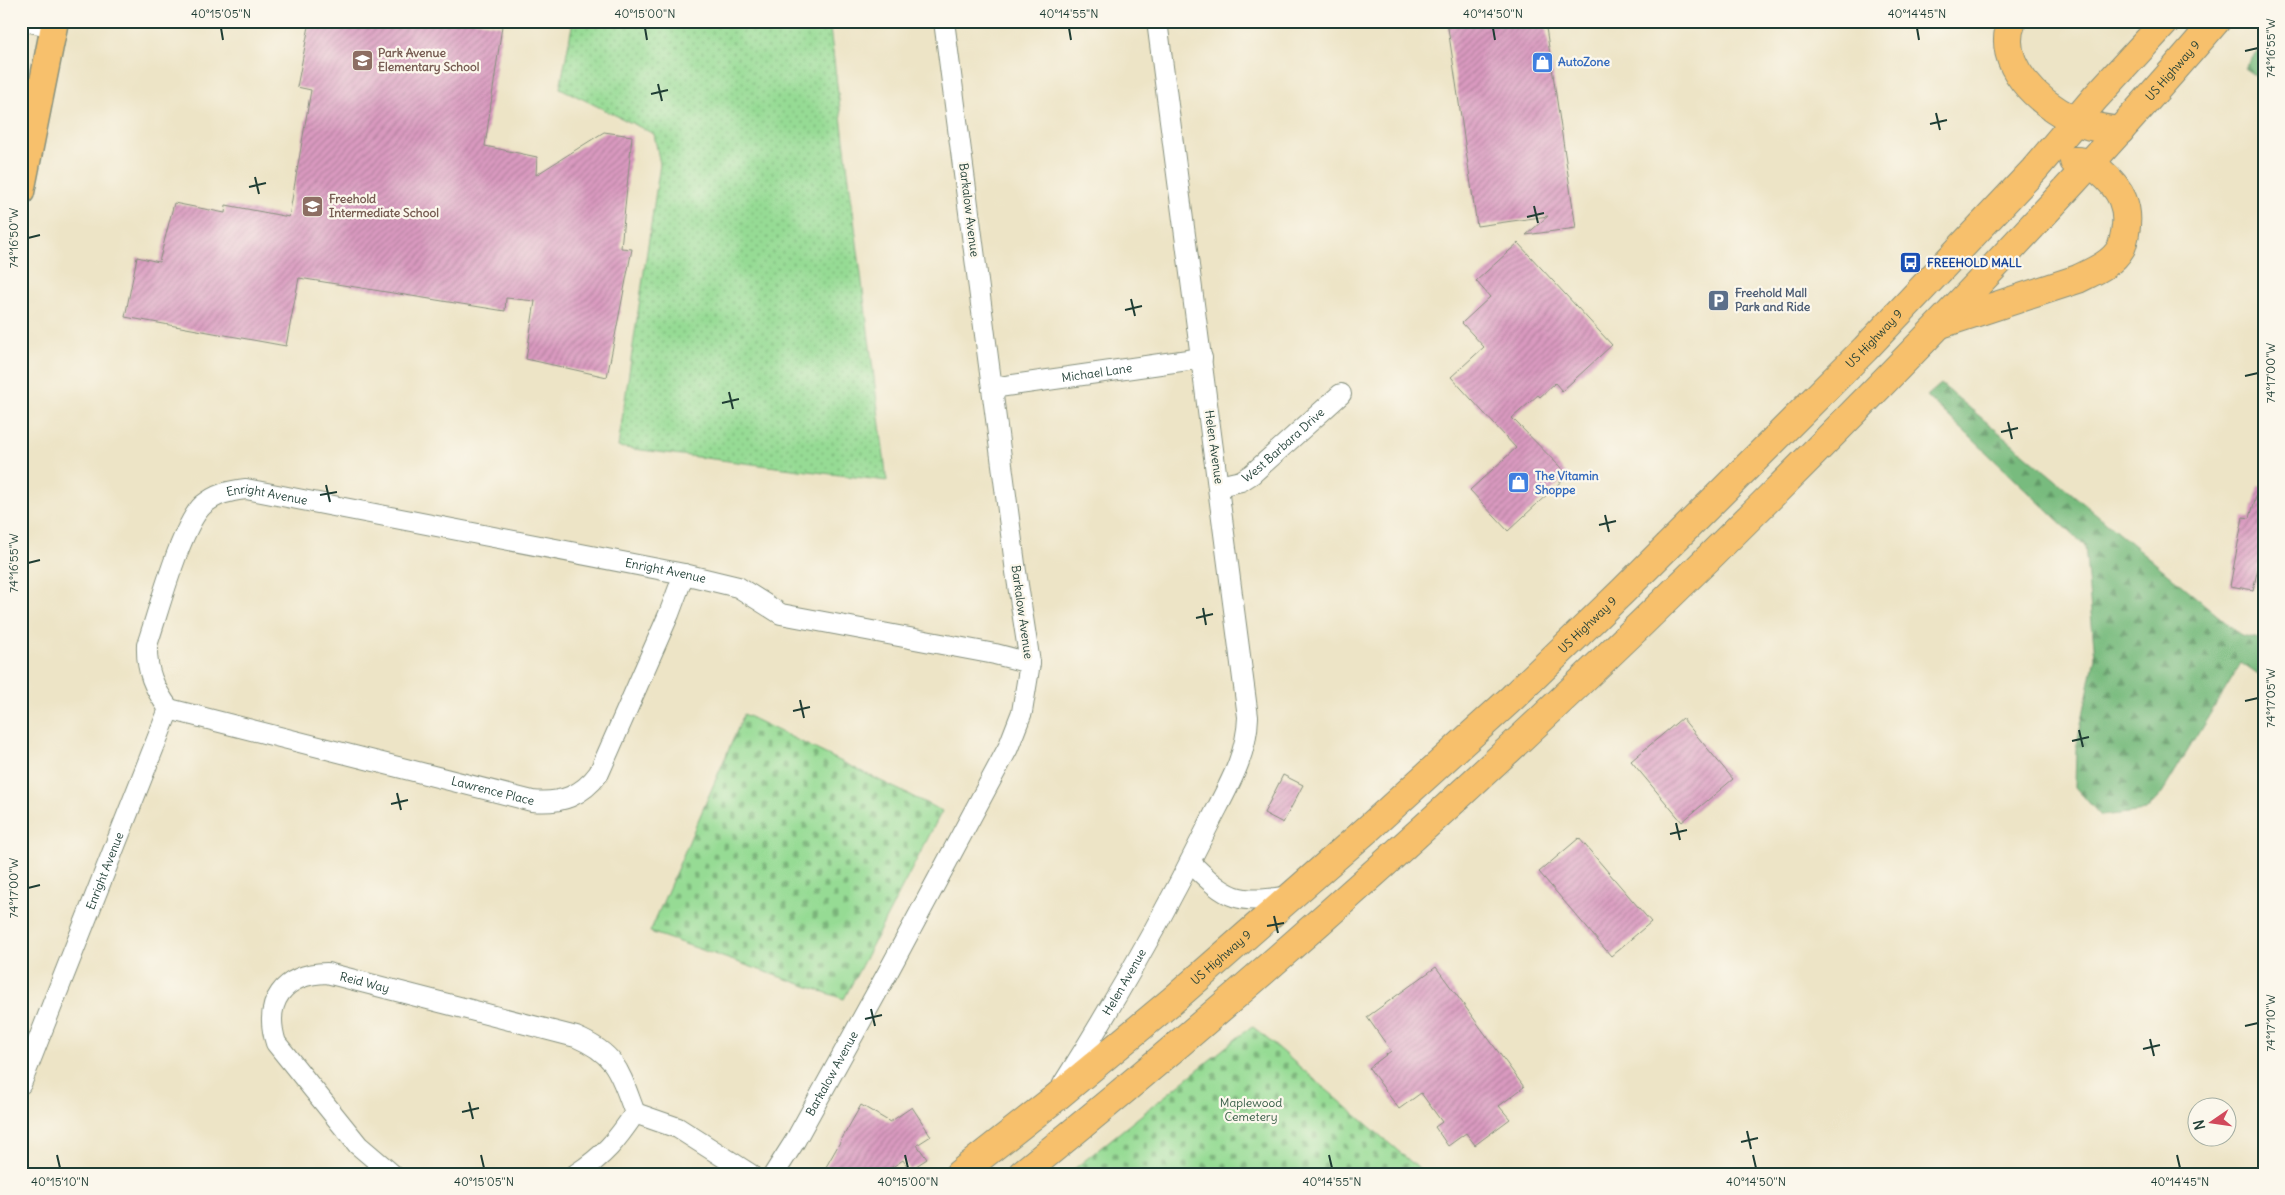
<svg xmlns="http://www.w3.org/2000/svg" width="2285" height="1195" font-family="Delius,sans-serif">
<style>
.forest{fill:url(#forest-firs);stroke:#4c7c59}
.cemetery{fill:url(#cemetery-stones);stroke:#5a8c64}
.park{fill:url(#park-dots);stroke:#5a8c64}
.building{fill:url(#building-hatch)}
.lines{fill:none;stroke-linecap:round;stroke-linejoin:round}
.minor-casing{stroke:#86907d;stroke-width:22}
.major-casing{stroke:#86907d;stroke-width:29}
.highway-casing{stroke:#86907d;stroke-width:30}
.minor{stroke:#fff;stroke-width:20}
.major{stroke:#f7c06c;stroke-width:26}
.highway{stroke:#f7c06c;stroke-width:28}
.ticks{fill:none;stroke:#1f3d34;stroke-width:2}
.labels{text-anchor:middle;stroke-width:4.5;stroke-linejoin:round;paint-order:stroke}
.education-label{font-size:12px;font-weight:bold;fill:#785e54;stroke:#fbf7ec;text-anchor:start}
.shop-label{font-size:12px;font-weight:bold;fill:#366cbe;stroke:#fbf7ec;text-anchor:start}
.street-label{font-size:12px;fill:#1f3d34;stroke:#fbf7ec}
.transit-label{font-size:12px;font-weight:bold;fill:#164399;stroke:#fbf7ec;text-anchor:start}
.service-label{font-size:12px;font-weight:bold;fill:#4e5e75;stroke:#fbf7ec;text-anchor:start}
.park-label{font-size:12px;fill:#375d47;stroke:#fbf7ec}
.neatline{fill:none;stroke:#1f3d34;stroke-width:2}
.ticks-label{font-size:12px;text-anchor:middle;fill:#1f3d34}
</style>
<defs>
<pattern id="forest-firs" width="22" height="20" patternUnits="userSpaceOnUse" patternTransform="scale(1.25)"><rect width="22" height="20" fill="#78bb7e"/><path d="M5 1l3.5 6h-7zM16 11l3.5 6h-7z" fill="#629968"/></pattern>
<pattern id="cemetery-stones" width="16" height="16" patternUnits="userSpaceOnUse" patternTransform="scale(1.25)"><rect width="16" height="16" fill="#96db94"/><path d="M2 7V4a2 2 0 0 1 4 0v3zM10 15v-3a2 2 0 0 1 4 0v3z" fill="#7ab37a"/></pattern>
<pattern id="park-dots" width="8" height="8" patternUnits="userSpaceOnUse" patternTransform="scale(1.25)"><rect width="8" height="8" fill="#96db94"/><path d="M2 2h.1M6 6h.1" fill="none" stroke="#7ab37a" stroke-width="1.8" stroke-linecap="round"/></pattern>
<pattern id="building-hatch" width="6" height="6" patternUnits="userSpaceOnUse" patternTransform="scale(1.25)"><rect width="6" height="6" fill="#da9ac0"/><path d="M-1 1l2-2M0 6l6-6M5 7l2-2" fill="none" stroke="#b07f9d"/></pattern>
</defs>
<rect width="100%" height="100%" fill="#fbf7ec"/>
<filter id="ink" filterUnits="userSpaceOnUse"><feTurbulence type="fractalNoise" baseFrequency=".02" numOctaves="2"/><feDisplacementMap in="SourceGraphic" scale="10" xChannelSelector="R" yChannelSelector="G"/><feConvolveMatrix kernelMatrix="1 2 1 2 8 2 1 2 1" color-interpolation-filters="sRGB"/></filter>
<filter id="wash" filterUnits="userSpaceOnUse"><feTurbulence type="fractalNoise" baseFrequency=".0096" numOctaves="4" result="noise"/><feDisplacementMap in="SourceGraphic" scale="20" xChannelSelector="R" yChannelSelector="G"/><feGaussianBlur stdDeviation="1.12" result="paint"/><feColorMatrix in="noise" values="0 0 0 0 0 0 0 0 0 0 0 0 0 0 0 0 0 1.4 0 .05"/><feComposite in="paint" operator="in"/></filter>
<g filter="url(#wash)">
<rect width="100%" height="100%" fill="#ede4c6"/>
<g class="forest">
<path d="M2264,44V82L2244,68Z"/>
<path d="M1941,384L2241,635L2264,640V679L2241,663L2162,793L2146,811L2101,816L2075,787L2076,749L2095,657L2085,546L1927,396Z"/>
</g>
<g class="cemetery">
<path d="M744,714L942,811L844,999L650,932Z"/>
<path d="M1252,1026L1425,1174H1068Z"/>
</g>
<path class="park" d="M573,21H829L887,481L618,447L660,164L654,134L560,88Z"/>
<g id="blocks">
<g class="building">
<path d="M310,21H474L502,26L485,146L537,157L536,175L604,132L632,136L621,248L632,249L607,377L526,359L535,301L506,298L505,311L299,278L286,346L125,317L137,257L159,262L174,203L225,213L226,205L289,217L311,90L297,87Z"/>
<path d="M1447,21H1545L1576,228L1526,235L1548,216L1477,226Z"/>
<path d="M1518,243L1612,345L1562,391L1555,383L1540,397L1538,395L1512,418L1568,475L1508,531L1470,490L1516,448L1451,377L1484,347L1462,323L1490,297L1476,281Z"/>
<path d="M2259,485L2264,486V542L2253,590L2230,586L2243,517L2250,518Z"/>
<path d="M1682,718L1733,779L1682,822L1631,761Z"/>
<path d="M1283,775L1303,785L1283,823L1264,813Z"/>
<path d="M1579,838L1651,922L1611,956L1539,872Z"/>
<path d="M1436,967L1524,1087L1499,1106L1510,1119L1475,1145L1466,1133L1448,1146L1435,1127L1442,1122L1421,1093L1399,1109L1369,1068L1391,1051L1367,1017Z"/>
<path d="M861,1105L890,1122L912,1107L931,1136L917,1145L927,1159L910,1170L903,1160L882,1174H822Z"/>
</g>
</g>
</g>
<g filter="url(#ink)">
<use href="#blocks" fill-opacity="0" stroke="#86907d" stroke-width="1"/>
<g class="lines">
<defs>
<g id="minor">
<path d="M25,21L54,27"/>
<path id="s1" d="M992,388L1202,358"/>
<path id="s2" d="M1219,486L1241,481L1252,474L1341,394"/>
<path id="s3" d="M169,709L532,801C561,804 582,796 599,773L669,614L684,574"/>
<path d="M1190,862C1229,901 1237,904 1291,896"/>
<path id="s4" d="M21,1084L169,709C154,688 146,671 147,645C158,613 181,525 203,505C216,494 229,491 246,489L684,574L738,587L781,614L995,654L1030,663"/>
<path id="s5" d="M1063,1084C1115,1002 1163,917 1206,830C1224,793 1247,759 1248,717L1157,21"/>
<path d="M635,1113L678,1128L750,1174"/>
<path id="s6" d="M392,1174L358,1145L276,1043C263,1002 283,974 327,973L576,1037C618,1055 620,1074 635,1113C617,1140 604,1156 576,1174"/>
<path id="s7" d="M774,1174L795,1141L888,972L1008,748L1022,712L1030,663L1016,572L944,21"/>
</g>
<path id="major" d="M21,192L55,21"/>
<g id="highway">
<path d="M2012,21C1994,64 2040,104 2074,120C2088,127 2105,129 2120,131"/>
<path d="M1941,324L2078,279C2094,271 2112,264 2121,248C2123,244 2124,238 2125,233C2130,207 2121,189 2101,172C2092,165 2086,160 2074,161"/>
<path id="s8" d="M959,1174L1053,1100L1173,1000L1370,827L1512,698L1623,591L1865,349L2034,170L2095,98L2166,21"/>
<path id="s9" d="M1022,1174C1284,962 1532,735 1771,496C1924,343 2075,186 2216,21"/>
</g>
</defs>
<use href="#minor" class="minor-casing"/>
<use href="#major" class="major-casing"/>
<use href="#highway" class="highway-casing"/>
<use href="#minor" class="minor"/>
<use href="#major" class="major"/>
<use href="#highway" class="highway"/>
</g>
</g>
<path class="ticks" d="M221,28L223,40M645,28L647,40M1069,28L1071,40M1493,28L1495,40M1917,28L1919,40M2245,51L2258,48M658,84L662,101M651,94L668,90M1936,113L1940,130M1930,124L1947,120M255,177L259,194M249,187L266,183M1534,206L1538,223M1527,217L1544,213M28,238L40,235M1131,299L1135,316M1125,310L1142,306M2245,376L2258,373M729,392L733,409M722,403L739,399M2008,422L2012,439M2001,432L2018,428M326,485L330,502M320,495L337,492M1605,515L1609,532M1599,525L1616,521M28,563L40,560M1203,608L1206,625M1196,618L1213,614M800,700L804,718M2245,701L2258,698M793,711L810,707M2079,730L2083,747M2072,741L2089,737M397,793L401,810M391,804L408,800M1676,823L1680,840M1670,834L1687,830M28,888L40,885M1274,916L1278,933M1267,926L1284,923M871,1009L875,1026M865,1019L882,1015M2245,1026L2258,1023M2150,1039L2154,1056M2143,1049L2160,1045M469,1102L473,1119M462,1112L479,1108M1747,1131L1751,1149M1741,1142L1758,1138M57,1155L60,1168M481,1155L484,1168M905,1155L908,1168M1329,1155L1332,1168M1753,1155L1756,1168M2177,1155L2180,1168"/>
<defs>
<symbol id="school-square" viewBox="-11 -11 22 22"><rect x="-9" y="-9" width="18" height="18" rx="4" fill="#8d6e63" stroke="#fbf7ec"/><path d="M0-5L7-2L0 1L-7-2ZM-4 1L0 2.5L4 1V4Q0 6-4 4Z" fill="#fff"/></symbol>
<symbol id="shop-square" viewBox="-11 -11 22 22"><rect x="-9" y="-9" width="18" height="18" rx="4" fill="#3f7fe0" stroke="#fbf7ec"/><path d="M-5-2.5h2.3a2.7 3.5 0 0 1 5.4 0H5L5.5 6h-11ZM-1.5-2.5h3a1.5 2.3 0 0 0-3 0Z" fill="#fff"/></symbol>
<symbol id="bus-square" viewBox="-11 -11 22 22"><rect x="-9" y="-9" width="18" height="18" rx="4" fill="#1a4fb4" stroke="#fbf7ec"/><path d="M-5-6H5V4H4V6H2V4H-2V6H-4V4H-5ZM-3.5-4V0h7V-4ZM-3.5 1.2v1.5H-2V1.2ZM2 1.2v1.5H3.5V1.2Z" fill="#fff"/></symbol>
<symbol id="parking-square" viewBox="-11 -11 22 22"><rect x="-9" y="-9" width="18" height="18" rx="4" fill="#5c6f8a" stroke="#fbf7ec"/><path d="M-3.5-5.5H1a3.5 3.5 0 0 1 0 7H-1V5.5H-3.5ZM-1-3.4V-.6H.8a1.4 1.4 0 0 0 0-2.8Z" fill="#fff"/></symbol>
</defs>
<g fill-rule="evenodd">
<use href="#school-square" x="350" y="48" width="25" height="25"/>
<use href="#shop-square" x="1530" y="50" width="25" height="25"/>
<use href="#school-square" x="300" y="194" width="25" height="25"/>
<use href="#bus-square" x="1898" y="250" width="25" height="25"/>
<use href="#parking-square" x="1706" y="288" width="25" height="25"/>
<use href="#shop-square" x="1506" y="470" width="25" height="25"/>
</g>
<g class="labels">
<g class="education-label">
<text x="378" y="57">Park Avenue<tspan x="378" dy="14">Elementary School</tspan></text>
<text x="329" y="203">Freehold<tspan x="329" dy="14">Intermediate School</tspan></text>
</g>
<g class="shop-label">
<text x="1558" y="66">AutoZone</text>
<text x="1535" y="480">The Vitamin<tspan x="1535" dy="14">Shoppe</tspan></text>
</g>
<g class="street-label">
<text dy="4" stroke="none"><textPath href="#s9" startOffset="1596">US Highway 9</textPath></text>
<text transform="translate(969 210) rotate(83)" y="4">Barkalow Avenue</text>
<text dy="4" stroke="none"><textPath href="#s8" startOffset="1240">US Highway 9</textPath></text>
<text dy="4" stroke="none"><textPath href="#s1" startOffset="106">Michael Lane</textPath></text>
<text dy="4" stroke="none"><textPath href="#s2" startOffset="78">West Barbara Drive</textPath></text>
<text transform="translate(1214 447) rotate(82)" y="4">Helen Avenue</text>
<text dy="4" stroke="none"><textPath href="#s4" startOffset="692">Enright Avenue</textPath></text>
<text dy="4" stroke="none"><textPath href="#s4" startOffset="1098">Enright Avenue</textPath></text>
<text transform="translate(1022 612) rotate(82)" y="4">Barkalow Avenue</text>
<text dy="4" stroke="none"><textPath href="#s8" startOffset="835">US Highway 9</textPath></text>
<text dy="4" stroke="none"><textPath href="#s3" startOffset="334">Lawrence Place</textPath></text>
<text dy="4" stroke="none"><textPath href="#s4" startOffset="229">Enright Avenue</textPath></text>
<text dy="4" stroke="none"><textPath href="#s8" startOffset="340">US Highway 9</textPath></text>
<text dy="4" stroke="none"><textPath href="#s6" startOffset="319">Reid Way</textPath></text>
<text dy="4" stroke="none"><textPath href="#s5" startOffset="119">Helen Avenue</textPath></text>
<text dy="4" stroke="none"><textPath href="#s7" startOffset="116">Barkalow Avenue</textPath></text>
</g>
<g class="transit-label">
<text x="1927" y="267">FREEHOLD MALL</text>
</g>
<g class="service-label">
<text x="1735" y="297">Freehold Mall<tspan x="1735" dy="14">Park and Ride</tspan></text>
</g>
<g class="park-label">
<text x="1251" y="1107">Maplewood<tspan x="1251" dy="14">Cemetery</tspan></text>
</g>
</g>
<rect width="2285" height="1195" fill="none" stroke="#fbf7ec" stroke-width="55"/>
<g transform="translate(2212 1122) rotate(257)"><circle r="24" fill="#fbf7ec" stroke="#a3ada2"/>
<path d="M0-4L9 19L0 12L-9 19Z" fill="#d1495b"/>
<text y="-8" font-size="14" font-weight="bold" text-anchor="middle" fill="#1f3d34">N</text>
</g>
<rect x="28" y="28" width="2230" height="1140" class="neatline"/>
<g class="ticks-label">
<text x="221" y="18">40°15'05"N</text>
<text x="645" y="18">40°15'00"N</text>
<text x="1069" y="18">40°14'55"N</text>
<text x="1493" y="18">40°14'50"N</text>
<text x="1917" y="18">40°14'45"N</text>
<text transform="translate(2271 48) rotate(-90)" y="4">74°16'55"W</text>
<text transform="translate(14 238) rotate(-90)" y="4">74°16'50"W</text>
<text transform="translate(2271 373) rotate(-90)" y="4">74°17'00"W</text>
<text transform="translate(14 563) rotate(-90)" y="4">74°16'55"W</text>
<text transform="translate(2271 698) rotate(-90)" y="4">74°17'05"W</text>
<text transform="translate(14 888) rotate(-90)" y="4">74°17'00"W</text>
<text transform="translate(2271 1023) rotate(-90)" y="4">74°17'10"W</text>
<text x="60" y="1186">40°15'10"N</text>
<text x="484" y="1186">40°15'05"N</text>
<text x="908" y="1186">40°15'00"N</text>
<text x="1332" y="1186">40°14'55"N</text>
<text x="1756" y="1186">40°14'50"N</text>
<text x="2180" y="1186">40°14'45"N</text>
</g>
</svg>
